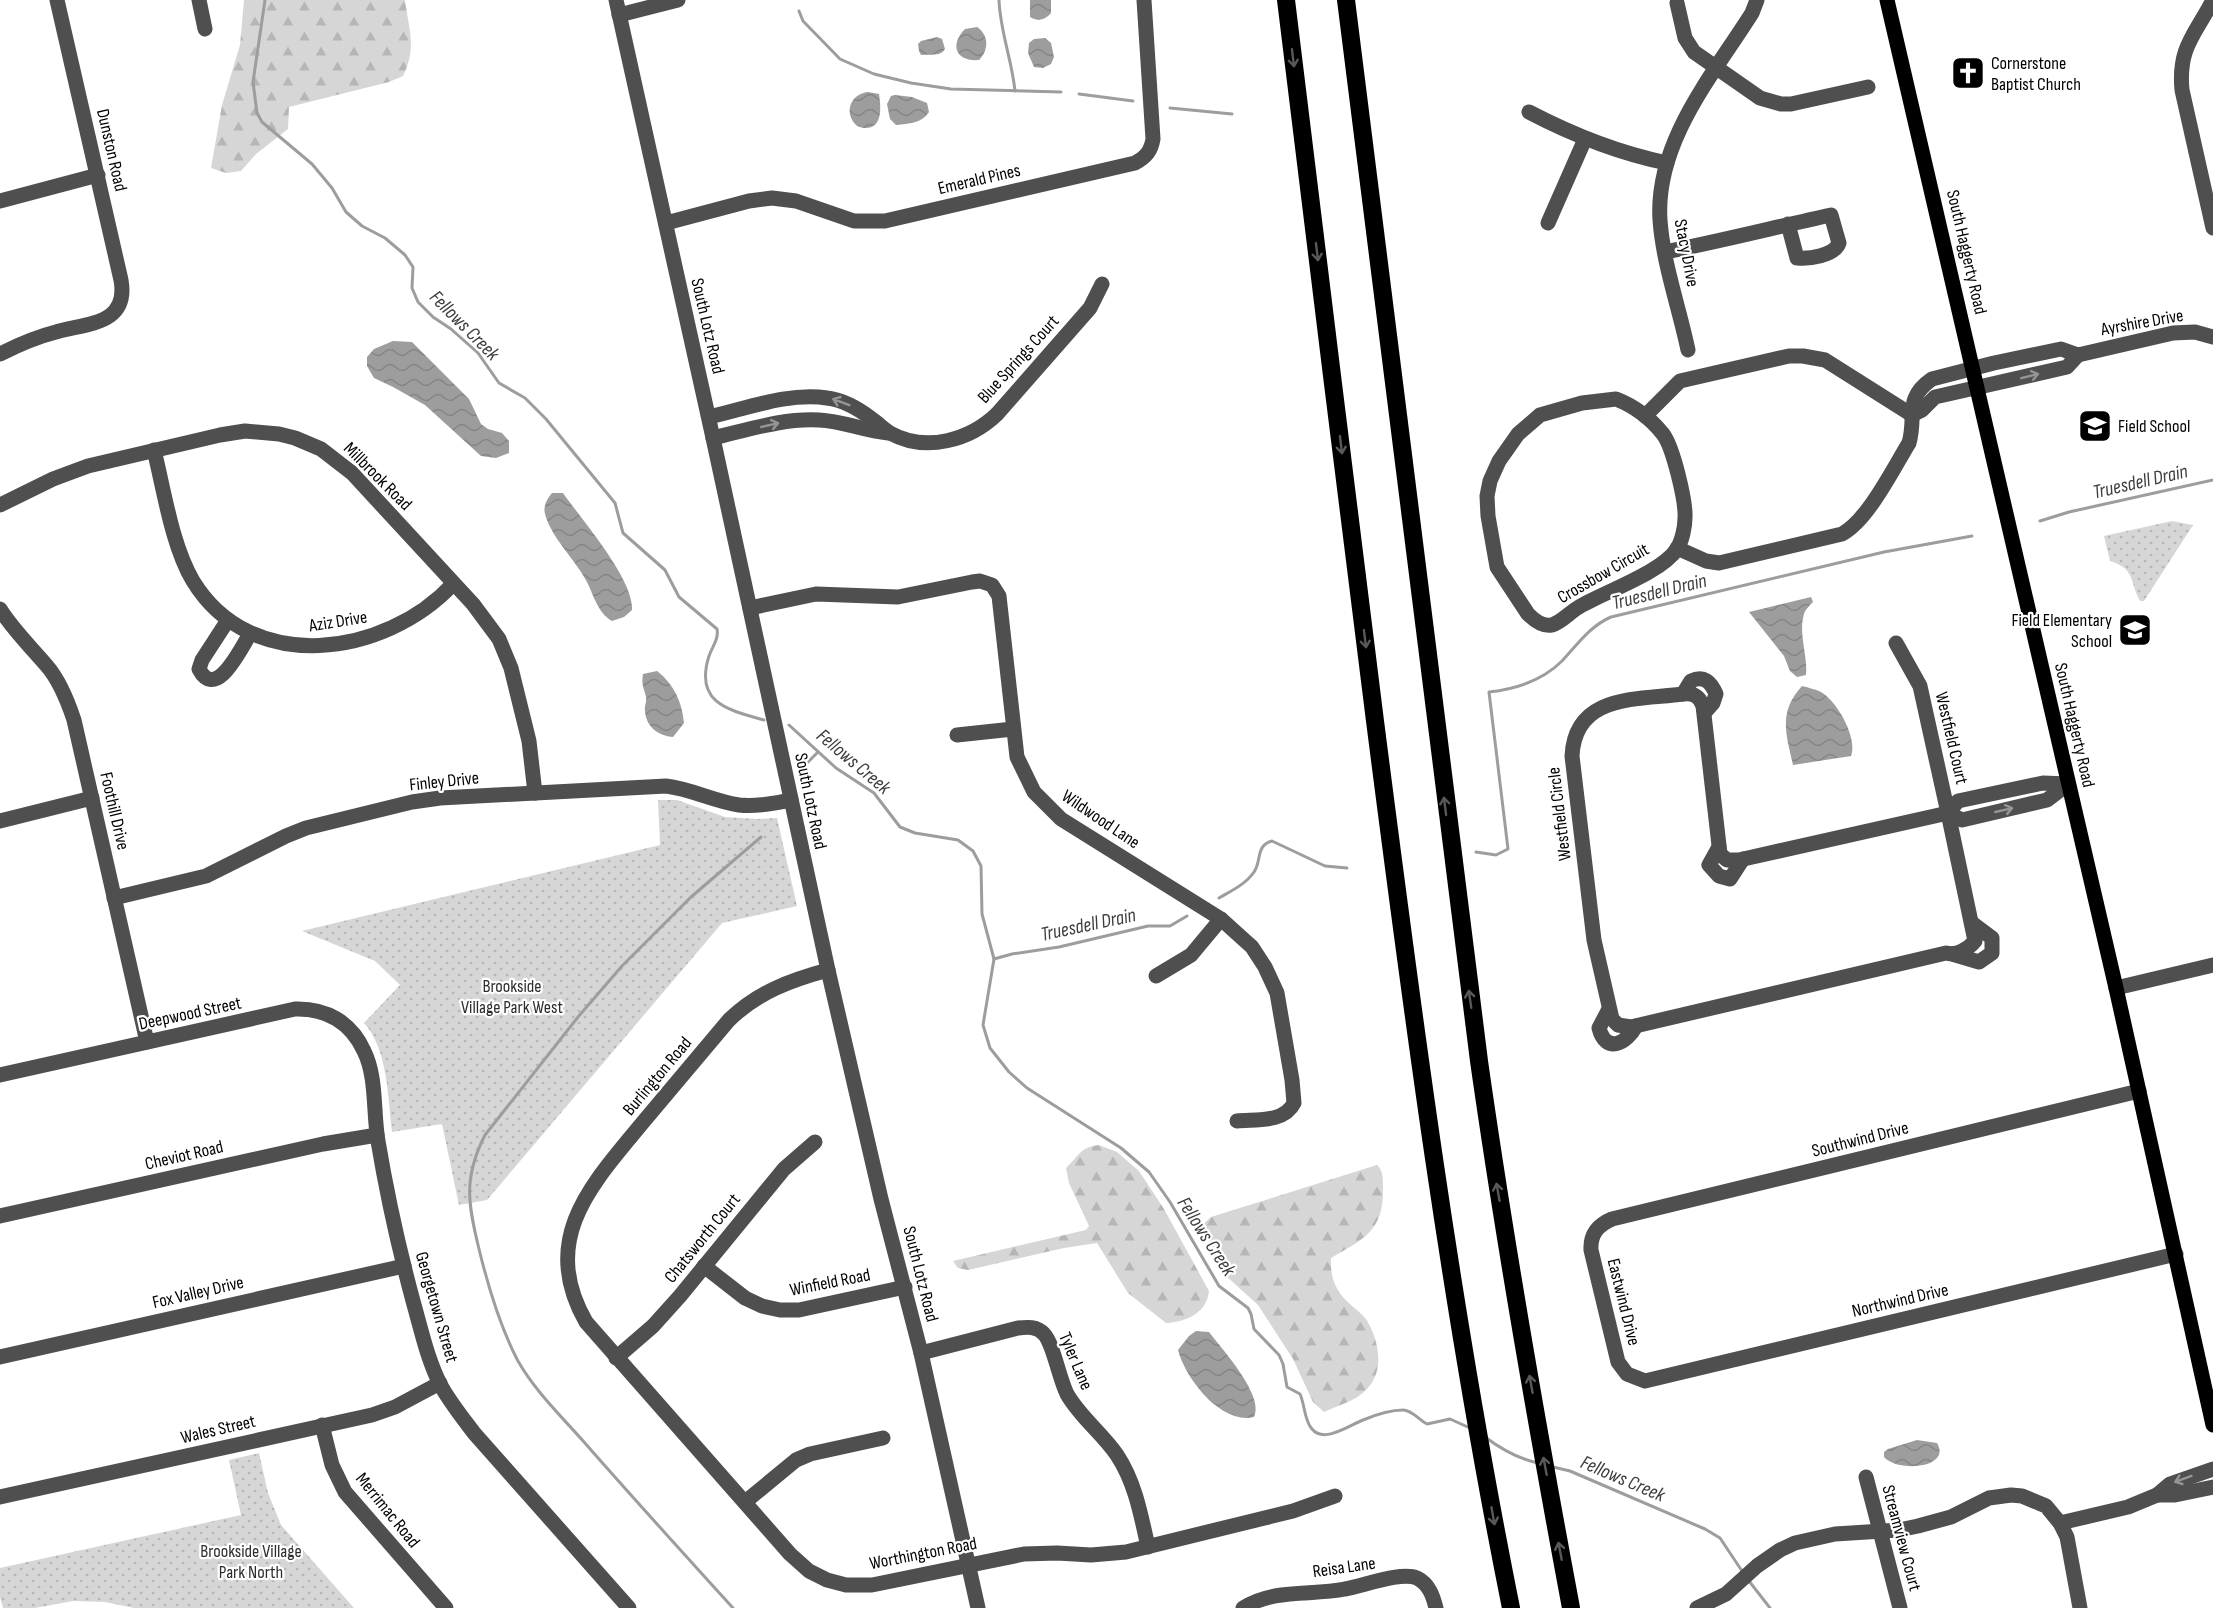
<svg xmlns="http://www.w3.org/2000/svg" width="2213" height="1608" font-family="'Sofia Sans Condensed',sans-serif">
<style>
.grass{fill:url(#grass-dots)}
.forest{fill:url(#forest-firs)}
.water{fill:url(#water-waves)}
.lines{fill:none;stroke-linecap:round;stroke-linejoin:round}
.stream{stroke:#9d9d9d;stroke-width:3}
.minor{stroke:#4f4f4f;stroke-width:15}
.major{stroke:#000;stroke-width:15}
.highway{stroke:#000;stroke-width:18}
.oneway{stroke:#595959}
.oneway2{stroke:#959595}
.labels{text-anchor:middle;stroke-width:4.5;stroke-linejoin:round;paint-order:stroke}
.poi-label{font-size:18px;fill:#000;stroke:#fff;text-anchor:start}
.street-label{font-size:18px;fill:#000;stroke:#fff}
.park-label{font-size:18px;fill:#2d2d2d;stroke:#fff}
.water-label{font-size:20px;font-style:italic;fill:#3e3e3e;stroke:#fff}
</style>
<defs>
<pattern id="grass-dots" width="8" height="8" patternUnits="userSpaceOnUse" patternTransform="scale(1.5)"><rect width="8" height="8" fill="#d6d6d6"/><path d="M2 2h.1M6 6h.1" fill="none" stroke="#b6b6b6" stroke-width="1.8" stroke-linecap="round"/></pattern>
<pattern id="forest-firs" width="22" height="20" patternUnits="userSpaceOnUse" patternTransform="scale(1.5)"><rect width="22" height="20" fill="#d6d6d6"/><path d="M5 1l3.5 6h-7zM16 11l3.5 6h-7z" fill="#b6b6b6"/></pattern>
<pattern id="water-waves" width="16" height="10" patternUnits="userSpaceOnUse" patternTransform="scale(1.5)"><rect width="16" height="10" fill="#9d9d9d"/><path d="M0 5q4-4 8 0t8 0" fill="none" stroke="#858585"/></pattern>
</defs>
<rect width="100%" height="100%" fill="#fff"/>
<g class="grass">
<path d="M2172,521L2193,525L2144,601H2140C2129,581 2136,569 2110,561L2104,536Z"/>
<path d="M658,800H677L725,817L758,819L777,818L797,906L722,923L487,1200L459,1205L442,1124L392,1132C388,1099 388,1049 364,1023L400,985L375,961L302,931L660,845Z"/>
<path d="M259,1453L268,1493L281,1525L354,1608H134L105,1602L73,1601L35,1608H3L0,1597V1568L241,1515L229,1460Z"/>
</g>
<g class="forest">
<path d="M244,0H405C409,31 417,47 403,76L389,82L289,107L288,129L256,154L241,171L226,173L211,168L222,105L240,45Z"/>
<path d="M1099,1145L1117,1152L1139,1171L1164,1209L1209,1291C1207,1313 1186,1322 1166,1323L1128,1293L1097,1243L1064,1248L968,1270L958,1268L953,1261L1086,1230L1089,1226L1069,1183L1066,1168C1079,1156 1080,1147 1099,1145Z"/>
<path d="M1377,1165C1383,1170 1383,1179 1383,1187C1384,1231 1365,1238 1331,1258C1330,1279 1336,1292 1352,1306C1357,1310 1362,1314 1366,1319C1379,1340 1386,1372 1365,1391C1355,1401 1337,1406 1324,1412L1313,1402L1293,1359L1258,1305L1225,1275L1201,1226L1211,1217Z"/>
</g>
<g class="water">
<path d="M1030,0H1051V13C1045,20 1038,22 1030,17Z"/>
<path d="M977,27C989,35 989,50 979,60C956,62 949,45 965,29Z"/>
<path d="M937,37L942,39L945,49C940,57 930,54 921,55L919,51L918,44L921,41Z"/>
<path d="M1045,38L1051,43L1054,57L1051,64L1043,68L1034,67L1028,53L1029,43L1034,39Z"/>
<path d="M868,92L879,94C881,108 883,129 864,128C860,127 859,128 855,124C844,111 851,94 868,92Z"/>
<path d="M895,95L912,97L927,103L929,112C922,123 909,124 896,125L890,119L887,104L891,96Z"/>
<path d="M393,341L412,342L469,399L481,424L488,429L502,433L509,441V453L496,458L481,456L425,405L393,387L374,378L367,366V357L374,349Z"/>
<path d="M552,493H563C581,519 634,579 632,610L624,617L612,621C598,613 594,596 587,582C575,559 552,539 545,514C543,506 547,499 552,493Z"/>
<path d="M1811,597L1813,602C1810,605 1805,610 1804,614C1798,633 1808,656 1806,675L1797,677L1790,671L1784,656L1749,612Z"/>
<path d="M657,671C674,684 682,702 684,723L673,737C659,736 646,727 645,711C644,706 647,702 646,697C644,688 641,684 643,674Z"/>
<path d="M1802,686C1809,688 1815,689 1821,692C1837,701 1858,738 1851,756L1793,765C1786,734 1778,712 1802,686Z"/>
<path d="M1196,1331L1209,1332C1222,1349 1265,1396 1254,1417C1221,1425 1185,1378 1178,1350L1189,1336Z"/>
<path d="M1917,1440L1937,1443C1952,1468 1898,1473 1884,1457V1452L1888,1449Z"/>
</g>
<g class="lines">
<g class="stream">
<path d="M265,0L253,82L257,113L262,122L312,164L332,188L346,212L362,226L385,238L405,255L413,267L412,288L418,302L433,317L451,329L478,353L499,383L525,398L546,419L615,503L623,533L665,570L679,597L717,629C719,639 712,647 709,656C694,703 728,710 764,720"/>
<path d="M999,0C1000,31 1012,60 1015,91"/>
<path d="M799,11L803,21L840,59L874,74L911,83L951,89L1061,92"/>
<path d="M1079,94L1133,101"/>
<path d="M1170,108L1232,114"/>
<path d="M2040,521L2069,512L2213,480"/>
<path d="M789,725L836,768L874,793L900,827L915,833L958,840L973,851L981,866L982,914L994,959L983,1025L990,1048L1009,1072L1027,1088L1121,1148L1149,1172L1170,1202L1219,1286L1248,1308L1251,1314L1254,1329L1279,1355L1283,1364L1287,1387L1300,1394C1305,1405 1304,1420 1312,1429C1324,1444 1350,1425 1363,1420C1375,1415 1390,1410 1403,1410C1412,1410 1419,1420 1427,1424L1450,1419L1470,1428"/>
<path d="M800,770L818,752"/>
<path d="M1476,852L1496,855L1508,849L1489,692C1516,689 1543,680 1562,661C1577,645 1590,626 1611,617L1884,552L1972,536"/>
<path d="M1219,898C1231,891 1246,884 1254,872C1262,861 1255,846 1272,841L1325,866L1347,868"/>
<path d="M994,959L1012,954L1059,947L1148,926H1170L1187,916"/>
<path d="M1485,1437C1501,1449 1519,1459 1538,1463"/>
<path d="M1553,1467L1570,1471L1705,1529L1720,1538L1742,1571"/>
<path d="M1749,1581L1770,1608"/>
<path d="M733,1608C683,1553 633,1498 584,1442C561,1416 535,1391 518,1361C500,1327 488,1286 479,1249C468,1204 463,1178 485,1135L578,1017L622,966L691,897L761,837"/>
</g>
<g class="minor">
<path d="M199,0L205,29"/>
<path d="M616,0L713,438L828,970L881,1199L921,1353L978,1608"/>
<path d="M2213,0C2195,35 2178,47 2182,90L2213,228"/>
<path d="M1677,3L1685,38L1694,52L1760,98L1781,104H1791L1868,87"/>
<path d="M619,15L678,0"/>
<path d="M1529,112C1573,135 1618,153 1667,163"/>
<path d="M0,201L98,175"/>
<path d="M666,223L749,201L772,198L796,201L854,221H885L1135,163C1146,157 1151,151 1153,139L1144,0"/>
<path d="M1548,223L1585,139"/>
<path d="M1665,252C1721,241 1776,227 1831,215L1839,243C1834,256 1809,259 1797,258L1788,224"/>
<path d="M1688,350C1679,307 1663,263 1660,220C1655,142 1713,75 1752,13L1757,0"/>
<path d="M0,354C18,345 36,337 56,332C87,323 129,325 121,280L57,0"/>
<path d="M1616,399C1634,406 1651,419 1663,434C1673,447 1686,501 1685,518C1685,527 1682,541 1677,549C1661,573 1604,592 1579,607C1570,612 1562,622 1552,625C1543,627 1534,620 1528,614L1497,567L1488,516L1487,496L1490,481L1499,461L1518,434L1540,415L1582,403Z"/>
<path d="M1912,415L1922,410L1935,397L2067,367L2078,355"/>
<path d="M1645,416L1680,381L1789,356H1803L1825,360L1912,415"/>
<path d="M709,417C746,409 788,392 827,398C843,400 859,409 872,419C878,423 884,430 890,433C926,453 970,440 997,414L1090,308L1102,284"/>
<path d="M713,438C748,430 783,418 819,420C843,421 864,431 888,433"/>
<path d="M154,450C164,490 172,546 193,581C251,676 385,657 453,584"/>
<path d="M0,505L53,479L88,466L220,435L245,431L279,434L295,438L321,449L352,473L473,604L499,639L511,668L529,741L535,793"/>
<path d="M1677,548L1706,561L1719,563L1842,534C1868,520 1893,469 1909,443C1917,416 1903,399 1932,379L1994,363L2061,349L2078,355L2173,333L2195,332L2213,337"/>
<path d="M750,608L816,594L898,597L972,582L980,581L992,585L999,596L1017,757L1034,792L1061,819L1221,919L1252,947L1265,967L1277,993L1292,1080L1294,1103C1284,1123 1256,1119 1237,1121"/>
<path d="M0,609C13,630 31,647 47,666C60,681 68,702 74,720L147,1042"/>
<path d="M228,620L202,660L199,669C216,702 241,648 250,634"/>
<path d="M1896,643L1920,686L1948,813"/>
<path d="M1683,694C1694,693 1699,696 1703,706L1720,854L1727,860H1739L1948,813L1975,941C1968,949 1957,956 1946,953L1631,1027L1618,1025L1612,1019L1594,940L1572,756C1575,694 1637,700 1683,694Z"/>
<path d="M1683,694L1691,681C1704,675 1711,682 1716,694L1713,703L1705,712"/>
<path d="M957,735L1013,729"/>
<path d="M1948,813L1962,820L2047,800L2068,784"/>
<path d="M1948,813L1958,801L2043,783L2068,784"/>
<path d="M0,821L92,798"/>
<path d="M1719,847L1709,865L1719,876L1730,879L1743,859"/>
<path d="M114,898L206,876L286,836L306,828L412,802L440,798L666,786C691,789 714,801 739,805C757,807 774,803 791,800"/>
<path d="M1952,954L1979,962L1992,953V938L1972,923"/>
<path d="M828,970C791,980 758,992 729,1020C701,1053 673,1087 644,1121C593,1183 538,1238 586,1322L790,1554L809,1571L827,1580L846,1585H872L1024,1554L1057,1553L1091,1555L1126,1552L1293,1511L1335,1496"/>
<path d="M1156,976L1191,955L1221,919"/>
<path d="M2116,988L2213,965"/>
<path d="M1609,1009L1599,1028C1606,1055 1627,1043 1636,1026"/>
<path d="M0,1075L295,1009C326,1008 351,1022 364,1051C377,1077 373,1112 378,1141C387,1195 399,1249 413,1301C421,1329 427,1358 440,1384C449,1401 462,1417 474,1433L629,1608"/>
<path d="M2139,1091L1612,1219C1598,1225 1590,1234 1591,1250L1618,1362L1627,1374L1645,1381L2176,1254"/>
<path d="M0,1216L323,1144L377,1135"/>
<path d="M704,1266L745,1298L762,1306L780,1310H799L905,1287"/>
<path d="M921,1353L1018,1328C1027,1327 1037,1326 1044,1334C1053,1343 1059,1378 1067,1394C1080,1417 1102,1433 1117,1455C1135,1482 1141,1515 1148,1547"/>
<path d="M0,1357L404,1266"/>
<path d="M616,1358L653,1326L680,1296L784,1169L815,1142"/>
<path d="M322,1425L332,1465L345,1492L446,1608"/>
<path d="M1866,1477L1900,1608"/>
<path d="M2157,1495H2175L2213,1487"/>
<path d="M0,1497L372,1415L395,1407L440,1383"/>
<path d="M745,1502L796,1460L810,1454L883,1438"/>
<path d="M2060,1523L2128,1507L2157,1495L2170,1484L2213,1469"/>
<path d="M1243,1608C1275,1588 1311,1596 1345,1589C1363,1586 1401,1571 1417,1578C1429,1584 1433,1596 1436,1608"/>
<path d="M1697,1608L1726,1594L1757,1566L1780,1550L1795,1543L1835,1534L1899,1530L1918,1526L1951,1517L1989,1498L2011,1495L2022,1496L2046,1506L2060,1523L2067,1537L2080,1608"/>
</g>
<path class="major" d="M1887,0L2116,988L2213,1425"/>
<g class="highway">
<path d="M1286,0C1315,240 1345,481 1375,721C1413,1018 1452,1315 1511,1608"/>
<path d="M1346,0L1479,1061C1505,1244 1537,1426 1571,1608"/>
</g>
</g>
<defs><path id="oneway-shaft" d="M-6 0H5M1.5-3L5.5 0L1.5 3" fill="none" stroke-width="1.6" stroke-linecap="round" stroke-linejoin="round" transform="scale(1.5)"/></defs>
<g class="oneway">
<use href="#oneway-shaft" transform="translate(1293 58) rotate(83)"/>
<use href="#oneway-shaft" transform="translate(1317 252) rotate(83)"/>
<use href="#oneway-shaft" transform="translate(1341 445) rotate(83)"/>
<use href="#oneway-shaft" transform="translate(1365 639) rotate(83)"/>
<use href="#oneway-shaft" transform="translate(1445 806) rotate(-97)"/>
<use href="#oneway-shaft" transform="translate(1470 999) rotate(-98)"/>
<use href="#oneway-shaft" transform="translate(1498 1192) rotate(-100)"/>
<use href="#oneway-shaft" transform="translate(1531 1384) rotate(-100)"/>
<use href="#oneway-shaft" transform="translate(1545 1466) rotate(-101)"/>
<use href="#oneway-shaft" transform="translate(1493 1516) rotate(80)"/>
<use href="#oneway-shaft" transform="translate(1560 1551) rotate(-101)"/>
</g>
<g class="oneway2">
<use href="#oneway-shaft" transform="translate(2030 376) rotate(-14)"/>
<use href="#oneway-shaft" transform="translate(841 402) rotate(-159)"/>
<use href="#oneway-shaft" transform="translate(770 425) rotate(-13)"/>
<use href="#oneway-shaft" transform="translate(2004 810) rotate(-13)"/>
<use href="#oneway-shaft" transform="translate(2183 1479) rotate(160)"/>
</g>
<defs>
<symbol id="church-square" viewBox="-11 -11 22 22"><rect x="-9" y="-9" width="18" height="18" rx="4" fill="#000" stroke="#fff"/><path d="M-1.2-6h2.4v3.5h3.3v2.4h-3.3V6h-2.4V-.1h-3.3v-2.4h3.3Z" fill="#fff"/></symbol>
<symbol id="school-square" viewBox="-11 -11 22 22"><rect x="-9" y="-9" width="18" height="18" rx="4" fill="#000" stroke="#fff"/><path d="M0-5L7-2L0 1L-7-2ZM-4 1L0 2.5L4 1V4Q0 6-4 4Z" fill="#fff"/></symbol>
</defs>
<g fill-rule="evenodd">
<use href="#church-square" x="1949" y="54" width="38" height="38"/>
<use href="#school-square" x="2076" y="407" width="38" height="38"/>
<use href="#school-square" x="2116" y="611" width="38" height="38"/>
</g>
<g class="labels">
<g class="poi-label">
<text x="1991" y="69">Cornerstone<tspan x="1991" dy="21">Baptist Church</tspan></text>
<text x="2118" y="432">Field School</text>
<text x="2112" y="626" text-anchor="end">Field Elementary<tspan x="2112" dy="21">School</tspan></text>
</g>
<g class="street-label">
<text transform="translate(112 150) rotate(77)" y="6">Dunston Road</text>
<text transform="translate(979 179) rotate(-13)" y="6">Emerald Pines</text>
<text transform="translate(1967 252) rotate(77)" y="6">South Haggerty Road</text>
<text transform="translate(1687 253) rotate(79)" y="6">Stacy Drive</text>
<text transform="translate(2142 322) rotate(-10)" y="6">Ayrshire Drive</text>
<text transform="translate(708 326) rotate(77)" y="6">South Lotz Road</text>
<text transform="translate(1018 359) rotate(-48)" y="6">Blue Springs Court</text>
<text transform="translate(378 476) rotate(45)" y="6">Millbrook Road</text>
<text transform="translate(1603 573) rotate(-30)" y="6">Crossbow Circuit</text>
<text transform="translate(338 621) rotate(-9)" y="6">Aziz Drive</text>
<text transform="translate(2075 725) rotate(77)" y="6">South Haggerty Road</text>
<text transform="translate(1952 738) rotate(77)" y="6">Westfield Court</text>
<text transform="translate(444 781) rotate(-6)" y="6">Finley Drive</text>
<text transform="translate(811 801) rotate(78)" y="6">South Lotz Road</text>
<text transform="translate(115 811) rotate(77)" y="6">Foothill Drive</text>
<text transform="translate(1559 814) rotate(-97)" y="6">Westfield Circle</text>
<text transform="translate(1101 819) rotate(34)" y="6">Wildwood Lane</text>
<text transform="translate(190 1013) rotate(-12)" y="6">Deepwood Street</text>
<text transform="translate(657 1076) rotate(-50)" y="6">Burlington Road</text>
<text transform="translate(1860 1139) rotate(-14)" y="6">Southwind Drive</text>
<text transform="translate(184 1155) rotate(-13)" y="6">Cheviot Road</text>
<text transform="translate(702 1238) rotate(-51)" y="6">Chatsworth Court</text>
<text transform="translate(921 1274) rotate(76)" y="6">South Lotz Road</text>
<text transform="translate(830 1282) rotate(-11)" y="6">Winfield Road</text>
<text transform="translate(198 1292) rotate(-13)" y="6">Fox Valley Drive</text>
<text transform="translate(1900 1300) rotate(-13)" y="6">Northwind Drive</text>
<text transform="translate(1624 1302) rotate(76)" y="6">Eastwind Drive</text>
<text transform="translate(437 1307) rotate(74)" y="6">Georgetown Street</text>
<text transform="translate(1076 1361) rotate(67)" y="6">Tyler Lane</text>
<text transform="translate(218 1429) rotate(-13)" y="6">Wales Street</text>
<text transform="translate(388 1510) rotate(51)" y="6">Merrimac Road</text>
<text transform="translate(1902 1538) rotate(75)" y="6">Streamview Court</text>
<text transform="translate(923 1553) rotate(-11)" y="6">Worthington Road</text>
<text transform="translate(1344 1567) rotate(-8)" y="6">Reisa Lane</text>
</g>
<g class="park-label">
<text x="512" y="992">Brookside<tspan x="512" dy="21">Village Park West</tspan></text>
<text x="251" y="1557">Brookside Village<tspan x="251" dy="21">Park North</tspan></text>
</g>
<g class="water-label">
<text transform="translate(465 325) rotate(45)" y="7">Fellows Creek</text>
<text transform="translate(2140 481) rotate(-13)" y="7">Truesdell Drain</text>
<text transform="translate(1659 591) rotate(-14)" y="7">Truesdell Drain</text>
<text transform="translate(854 761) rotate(40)" y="7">Fellows Creek</text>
<text transform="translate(1088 924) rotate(-12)" y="7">Truesdell Drain</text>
<text transform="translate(1207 1236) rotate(57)" y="7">Fellows Creek</text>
<text transform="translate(1623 1478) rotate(23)" y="7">Fellows Creek</text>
</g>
</g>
</svg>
